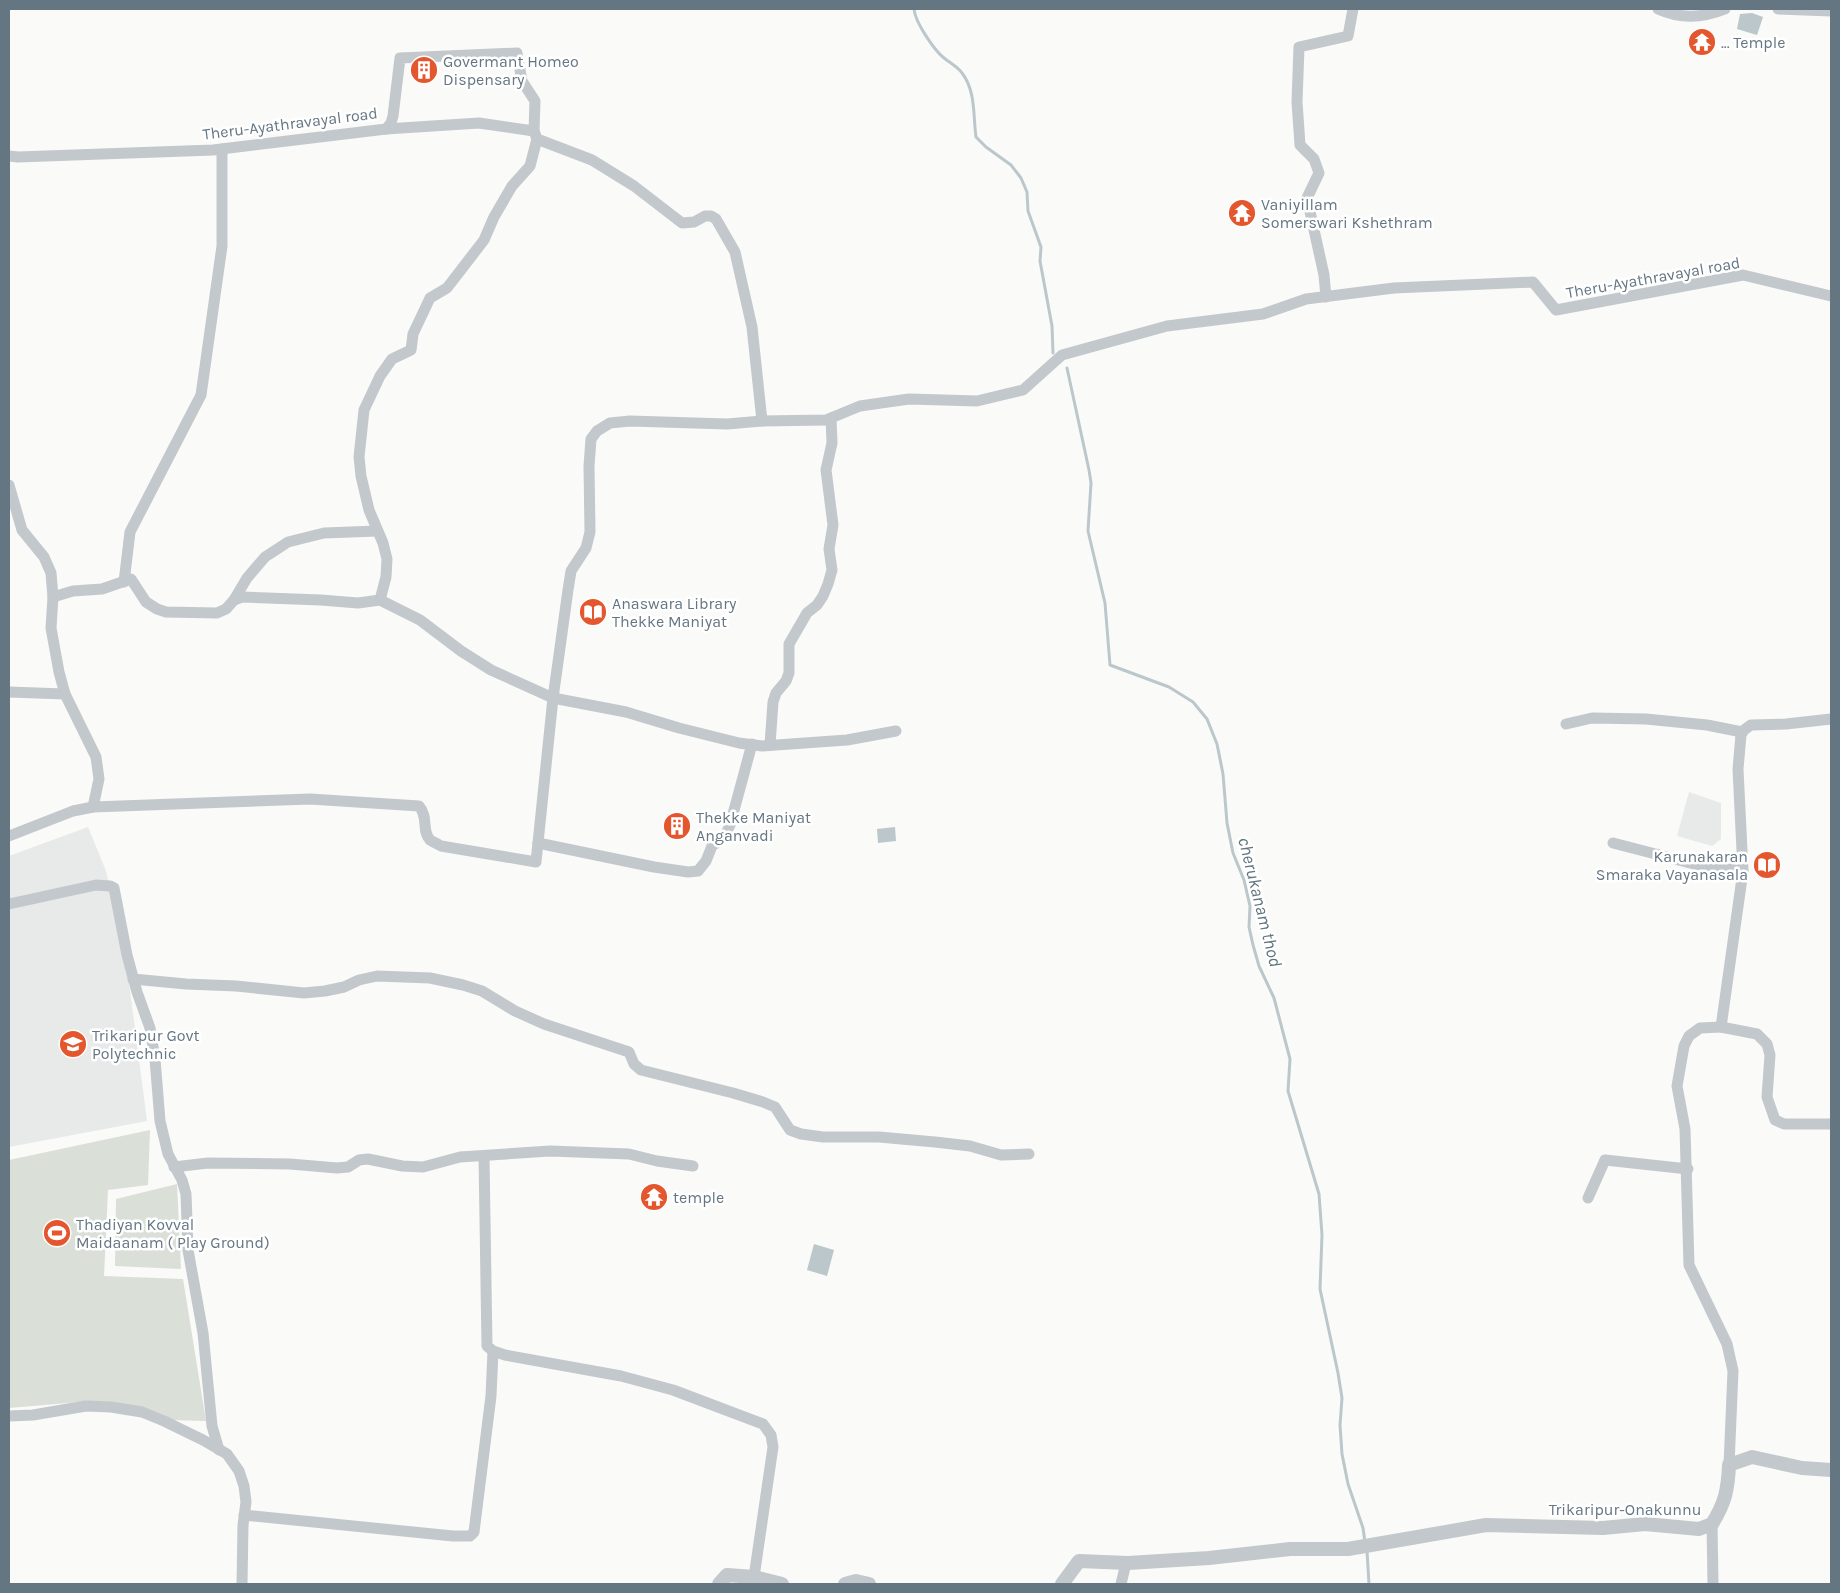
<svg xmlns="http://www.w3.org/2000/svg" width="1840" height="1593" font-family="Karla,sans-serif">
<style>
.built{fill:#e8e9e9}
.green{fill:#dadfd7}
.water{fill:#bbc7cb}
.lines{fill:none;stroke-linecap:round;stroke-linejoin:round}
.stream{stroke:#bbc7cb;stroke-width:3}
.minor{stroke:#c3c8cc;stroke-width:11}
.tertiary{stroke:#c3c8cc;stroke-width:14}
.labels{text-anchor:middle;stroke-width:5;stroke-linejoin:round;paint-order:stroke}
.poi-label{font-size:16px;fill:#657683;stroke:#fff;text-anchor:start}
.street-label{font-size:16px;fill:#657683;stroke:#fff}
.water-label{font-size:18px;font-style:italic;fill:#60757c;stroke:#fff}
</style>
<rect width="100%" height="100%" fill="#fafaf8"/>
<g class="built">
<path d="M1689,792L1721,803V839L1712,846L1677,836Z"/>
<path d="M88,827L106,871L127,967L147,1121L9,1147V856Z"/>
</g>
<g class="green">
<path d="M150,1130L148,1185L108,1190L104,1276L183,1279L206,1421L170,1420L80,1402L9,1408V1160Z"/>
<path d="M177,1184L181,1269L115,1266L116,1199Z"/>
</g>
<g class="water">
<path d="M1752,13L1763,17L1757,35L1737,29L1740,14Z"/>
<path d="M895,827L896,841L878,843L877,829Z"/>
<path d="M814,1244L834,1250L827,1276L807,1270Z"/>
</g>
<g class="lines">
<g class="stream">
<path d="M914,9C915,22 934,50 944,58C950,63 958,67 962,73C976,91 973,116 976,137L986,147L1011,165L1021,178L1027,192L1028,211L1041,247L1040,261L1052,326L1053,353"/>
<path d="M1067,368L1089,470L1091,483L1088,531L1105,603L1110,665L1169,687L1193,702L1207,719L1217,744L1223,774L1227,823L1233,853L1244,880L1250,906L1249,927L1253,945L1259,966L1274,998L1290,1059L1288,1091L1319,1194L1322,1235L1320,1289L1338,1373L1342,1398L1340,1425L1342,1454L1348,1484L1363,1528L1365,1542"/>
<path d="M1367,1551L1369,1584"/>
</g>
<g class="minor">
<path d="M1658,9C1680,19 1703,18 1725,9"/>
<path d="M1778,9L1831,11"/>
<path d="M386,129L479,123L534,131"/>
<path d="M9,156L18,157L213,150L386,129L391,123L393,116L400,58L517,53L522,81L535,101L534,131L537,139L592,160L634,186L682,223L694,222L705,216H711L716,219L735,252L752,327L762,421L826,420L860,406L909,399L977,401L1023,390L1062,355L1167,326L1263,314L1306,299L1394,288L1533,282L1556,310L1743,275L1831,296"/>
<path d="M1326,297L1324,275L1307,198L1319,173L1314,159L1300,145L1297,102L1299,47L1348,36L1353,9"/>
<path d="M9,485L22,530L44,557L51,573L53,597L51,628L59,672L65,694L96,757L99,779L93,807"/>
<path d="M124,582L130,532L201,395L222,246V149"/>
<path d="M53,597L73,591L102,589L131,579L146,602L157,609L166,612L217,613L226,609L234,600L247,578L265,557L288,542L324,533L377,531"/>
<path d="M234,600L242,597L321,600L358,603L380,600L386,577L387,559L383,543L369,510L361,476L359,457L364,410L380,376L392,359L411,350L413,334L430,298L447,288L484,240L494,217L512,186L530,166L537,139"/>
<path d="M380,600L420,620L461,651L491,670L553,698L626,712L679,728L739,743L762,746L847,740L896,731"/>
<path d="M9,692L65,694"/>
<path d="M1566,724L1592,718L1646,719L1707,725L1742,732"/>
<path d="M770,745L773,702L776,693L786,681L789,673V644L807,613L817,605L823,596L828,584L832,570L829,549L833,525L826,470L832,443L831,418"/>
<path d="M9,836L73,811L93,807L310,799L419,806C429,817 421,830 430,840C433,842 438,844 441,846L536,862L553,698L568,590L571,571L586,548L590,532L589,466L591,439L597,431L610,423L630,421L727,424L762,421"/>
<path d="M538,843L654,867L688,872L698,871L706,861L712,846L724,838L730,825L752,744"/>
<path d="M1613,843L1694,864L1743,871"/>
<path d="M9,904L96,885L110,886L114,888L127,955L137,992L150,1028L155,1059L160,1121L168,1154L182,1180L186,1194L188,1250L203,1333L212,1426L219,1450"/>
<path d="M133,979L186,984L236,986L304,993L325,991L344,987L359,980L377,976L430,978L463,985L482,991L515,1011L544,1024L629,1052L634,1064L641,1070L733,1093L763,1102L775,1107L790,1130L801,1134L823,1137H879L935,1142L970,1146L1001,1155L1029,1154"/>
<path d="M1721,1027L1757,1034L1767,1044L1770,1055L1767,1097L1775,1120L1784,1124H1831"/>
<path d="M484,1156L487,1346L493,1351L505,1355L621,1376L673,1390L763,1424L771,1435L773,1447L754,1577"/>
<path d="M174,1167L208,1163L290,1164L337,1168L348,1167L359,1160L368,1159L402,1166L423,1167L460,1157L550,1151L629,1154L657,1161L693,1166"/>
<path d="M1588,1198L1605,1160L1688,1169"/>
<path d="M9,1416L33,1415L86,1406L111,1407L142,1412L164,1421L203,1440L227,1454L239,1471L244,1486L246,1502L243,1525L242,1584"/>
<path d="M1729,1465L1733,1371L1727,1344L1689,1265L1685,1129L1677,1086L1684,1046L1689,1036L1700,1028L1721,1027L1743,871L1738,769L1741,735L1744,730L1751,725L1786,724L1831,719"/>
<path d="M244,1515L453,1536H470L474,1532L491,1396L493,1351"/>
<path d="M1712,1524L1713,1584"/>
<path d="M1121,1584L1126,1563"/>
</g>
<g class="tertiary">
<path d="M719,1584L727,1575L754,1577L782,1584"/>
<path d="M845,1584L856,1581L869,1584"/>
<path d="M1062,1584L1079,1561L1128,1563L1209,1558L1290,1549H1348L1486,1525L1603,1528L1645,1524L1699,1529L1712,1524C1725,1503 1728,1490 1729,1465L1752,1457L1802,1468L1831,1470"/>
</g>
</g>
<defs>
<symbol id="temple-disc" viewBox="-11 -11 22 22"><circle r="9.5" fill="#e4572e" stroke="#fff"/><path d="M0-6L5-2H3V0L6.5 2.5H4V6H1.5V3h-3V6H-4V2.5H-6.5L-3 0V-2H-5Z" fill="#fff"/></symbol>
<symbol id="building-disc" viewBox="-11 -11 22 22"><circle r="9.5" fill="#e4572e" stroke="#fff"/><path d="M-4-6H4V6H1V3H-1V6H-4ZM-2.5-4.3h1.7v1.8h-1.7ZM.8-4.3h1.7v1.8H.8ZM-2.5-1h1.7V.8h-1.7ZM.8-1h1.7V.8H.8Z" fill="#fff"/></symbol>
<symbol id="library-disc" viewBox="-11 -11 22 22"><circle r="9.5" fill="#e4572e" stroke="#fff"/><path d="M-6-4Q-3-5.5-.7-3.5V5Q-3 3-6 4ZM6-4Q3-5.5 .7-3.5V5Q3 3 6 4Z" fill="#fff"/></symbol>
<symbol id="university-disc" viewBox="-11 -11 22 22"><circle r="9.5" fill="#e4572e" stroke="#fff"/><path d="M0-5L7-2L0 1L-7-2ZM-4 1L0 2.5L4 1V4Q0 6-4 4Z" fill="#fff"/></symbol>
<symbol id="stadium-disc" viewBox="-11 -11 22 22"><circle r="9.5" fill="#e4572e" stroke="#fff"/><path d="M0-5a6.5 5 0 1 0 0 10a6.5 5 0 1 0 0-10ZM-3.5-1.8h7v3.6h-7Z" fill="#fff"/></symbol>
</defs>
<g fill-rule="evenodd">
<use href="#temple-disc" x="1686" y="26" width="32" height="32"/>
<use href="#building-disc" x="408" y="54" width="32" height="32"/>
<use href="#temple-disc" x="1226" y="197" width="32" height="32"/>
<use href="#library-disc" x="577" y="596" width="32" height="32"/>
<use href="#building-disc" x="661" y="810" width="32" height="32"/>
<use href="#library-disc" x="1751" y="849" width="32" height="32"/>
<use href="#university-disc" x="57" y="1028" width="32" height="32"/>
<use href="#temple-disc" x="638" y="1181" width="32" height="32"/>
<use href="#stadium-disc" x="41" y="1217" width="32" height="32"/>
</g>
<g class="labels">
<g class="poi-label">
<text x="1721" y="48">... Temple</text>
<text x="443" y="67">Govermant Homeo<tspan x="443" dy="18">Dispensary</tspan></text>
<text x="1261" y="210">Vaniyillam<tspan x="1261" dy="18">Somerswari Kshethram</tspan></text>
<text x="612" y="609">Anaswara Library<tspan x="612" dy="18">Thekke Maniyat</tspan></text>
<text x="696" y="823">Thekke Maniyat<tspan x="696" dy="18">Anganvadi</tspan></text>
<text x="1748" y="862" text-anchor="end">Karunakaran<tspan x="1748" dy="18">Smaraka Vayanasala</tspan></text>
<text x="92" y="1041">Trikaripur Govt<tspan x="92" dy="18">Polytechnic</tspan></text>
<text x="673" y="1203">temple</text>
<text x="76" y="1230">Thadiyan Kovval<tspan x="76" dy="18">Maidaanam ( Play Ground)</tspan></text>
</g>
<g class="street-label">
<text transform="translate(290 123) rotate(-7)" y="6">Theru-Ayathravayal road</text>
<text transform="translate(1653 277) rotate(-10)" y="6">Theru-Ayathravayal road</text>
<text x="1625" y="1515">Trikaripur-Onakunnu</text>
</g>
<g class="water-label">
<text transform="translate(1260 902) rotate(76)" y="6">cherukanam thod</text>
</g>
</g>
<rect width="1840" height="1593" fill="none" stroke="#657683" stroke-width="20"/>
</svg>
